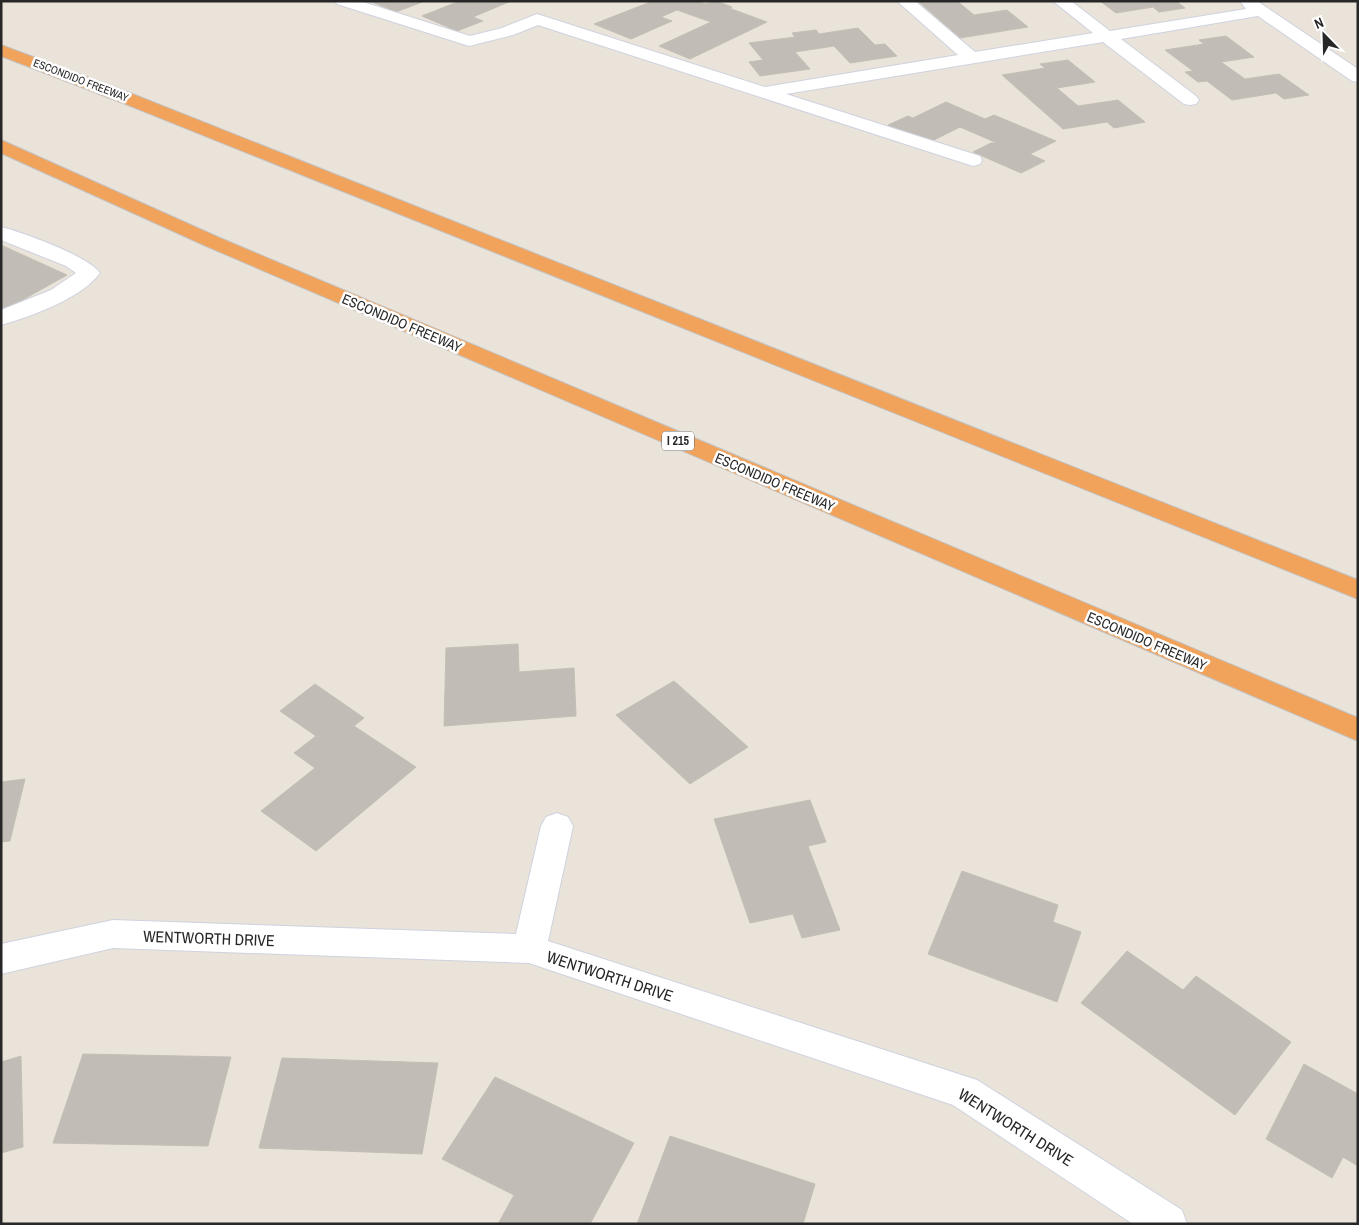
<svg xmlns="http://www.w3.org/2000/svg" width="1359" height="1225" font-family="'Archivo Narrow',sans-serif">
<style>
.building{fill:#c1bdb6;stroke:#c4bfb4}
.lines{fill:none;stroke-linecap:round;stroke-linejoin:round}
.minor-casing{stroke:#cfd2df;stroke-width:2}
.highway-casing{stroke:#c3c3c3;stroke-width:2}
.minor{fill:#fff;fill-rule:evenodd}
.highway{fill:#f1a35c;fill-rule:evenodd}
.labels{text-anchor:middle;stroke-width:5;stroke-linejoin:round;paint-order:stroke}
.far-street-label{font-size:11px;fill:#272727;stroke:#fff}
.shield{fill:#fff;stroke:#686868;stroke-width:1}
.shield-label{font-size:12px;font-weight:bold;fill:#272727}
.street-label{font-size:14px;fill:#272727;stroke:#fff}
.near-street-label{font-size:16px;fill:#272727;stroke:#fff}
</style>
<rect width="100%" height="100%" fill="#e9e3da"/>
<g class="building">
<path d="M370,1H425L396,12Z"/>
<path d="M460,1L469,2L511,1L473,17L483,21L457,31L422,16Z"/>
<path d="M653,1H698L705,4L716,1L732,7L729,8L767,22L690,59L659,46L711,22L677,10L661,17L672,21L631,39L594,24Z"/>
<path d="M918,1H957L974,15L1007,10L1028,27L960,38Z"/>
<path d="M1100,1H1176L1185,8L1159,12L1153,7L1116,13Z"/>
<path d="M858,28L875,45L885,44L897,56L850,63L834,46L795,52L810,69L760,76L749,62L763,60L749,43L795,37L792,33L816,30L819,34Z"/>
<path d="M1226,36L1254,57L1221,62L1245,79L1279,74L1309,95L1284,99L1276,93L1232,100L1207,81L1198,82L1185,72L1193,71L1165,50L1204,44L1199,40Z"/>
<path d="M1068,60L1095,82L1057,88L1078,106L1118,100L1145,122L1114,128L1107,122L1063,129L1002,75L1045,68L1040,64Z"/>
<path d="M946,102L985,119L994,115L1056,141L1030,154L1045,161L1021,173L973,152L991,143H997L960,127L928,143L888,125L908,116L913,118Z"/>
<path d="M1,245L67,275L1,312Z"/>
<path d="M518,644L519,672L574,668L576,716L444,726L446,648Z"/>
<path d="M674,681L748,747L690,784L616,715Z"/>
<path d="M315,684L364,718L354,726L416,767L316,851L261,811L315,768L294,753L316,736L280,711Z"/>
<path d="M25,779L10,841L1,842V782Z"/>
<path d="M810,800L826,842L808,846L840,930L802,938L793,914L750,923L714,819Z"/>
<path d="M962,871L1058,905L1053,922L1081,932L1057,1002L928,954Z"/>
<path d="M1127,951L1183,990L1196,976L1291,1042L1235,1115L1081,1003Z"/>
<path d="M83,1054L231,1057L208,1146L53,1143Z"/>
<path d="M21,1056L23,1147L1,1153V1062Z"/>
<path d="M282,1058L438,1063L422,1154L259,1148Z"/>
<path d="M1304,1064L1358,1094V1166L1343,1157L1332,1178L1266,1139Z"/>
<path d="M495,1077L634,1143L590,1224H498L514,1195L442,1159Z"/>
<path d="M670,1136L815,1184L803,1224H637Z"/>
</g>
<g class="lines">
<defs>
<g id="minor">
<path d="M335,1H360L470,36L502,28L537,14L765,87L958,55L897,1H915L975,52L1093,33L1053,1H1071L1110,31L1246,9L1240,1H1257L1358,69V82L1352,81L1258,16L1121,39L1196,96L1199,100L1196,104L1190,105L1184,104L1103,42L786,94L980,156L982,160L980,164L973,166L538,25L513,35L469,46L337,4Z"/>
<path d="M1,227C22,232 88,256 100,273C82,298 30,317 1,325V310L51,290L76,273L66,266L1,240Z"/>
<path d="M557,813L568,817L573,826L548,941L977,1080L1182,1210L1187,1224H1133L953,1105L529,963L113,948L1,974V944L113,920L516,934L541,826L546,817Z"/>
</g>
<g id="highway">
<path d="M1,45L135,95L1358,580V599L123,103L1,56Z"/>
<path d="M1,140L220,238L1358,718V741L206,246L1,153Z"/>
</g>
</defs>
<use href="#minor" class="minor-casing"/>
<use href="#highway" class="highway-casing"/>
<use href="#minor" class="minor"/>
<use href="#highway" class="highway"/>
</g>
<g class="labels">
<g class="far-street-label">
<text transform="translate(81 80) rotate(21)" y="4">ESCONDIDO FREEWAY</text>
</g>
<rect class="shield" x="662" y="431.5" width="32" height="19" rx="4"/>
<g class="shield-label">
<text x="678" y="445">I 215</text>
</g>
<g class="street-label">
<text transform="translate(402 323) rotate(23)" y="5">ESCONDIDO FREEWAY</text>
<text transform="translate(775 482) rotate(23)" y="5">ESCONDIDO FREEWAY</text>
<text transform="translate(1147 641) rotate(23)" y="5">ESCONDIDO FREEWAY</text>
</g>
<g class="near-street-label">
<text transform="translate(209 938) rotate(2)" y="6">WENTWORTH DRIVE</text>
<text transform="translate(610 976) rotate(18)" y="6">WENTWORTH DRIVE</text>
<text transform="translate(1016 1127) rotate(32)" y="6">WENTWORTH DRIVE</text>
</g>
</g>
<rect width="1359" height="1225" fill="none" stroke="#272727" stroke-width="5"/>
<g transform="translate(1324 35) rotate(337)" stroke="#ffffff" stroke-width="4" paint-order="stroke">
<path d="M0-4L9 19L0 12L-9 19Z" fill="#272727"/>
<text y="-8" font-size="14" font-weight="bold" text-anchor="middle" fill="#272727">N</text>
</g>
</svg>
